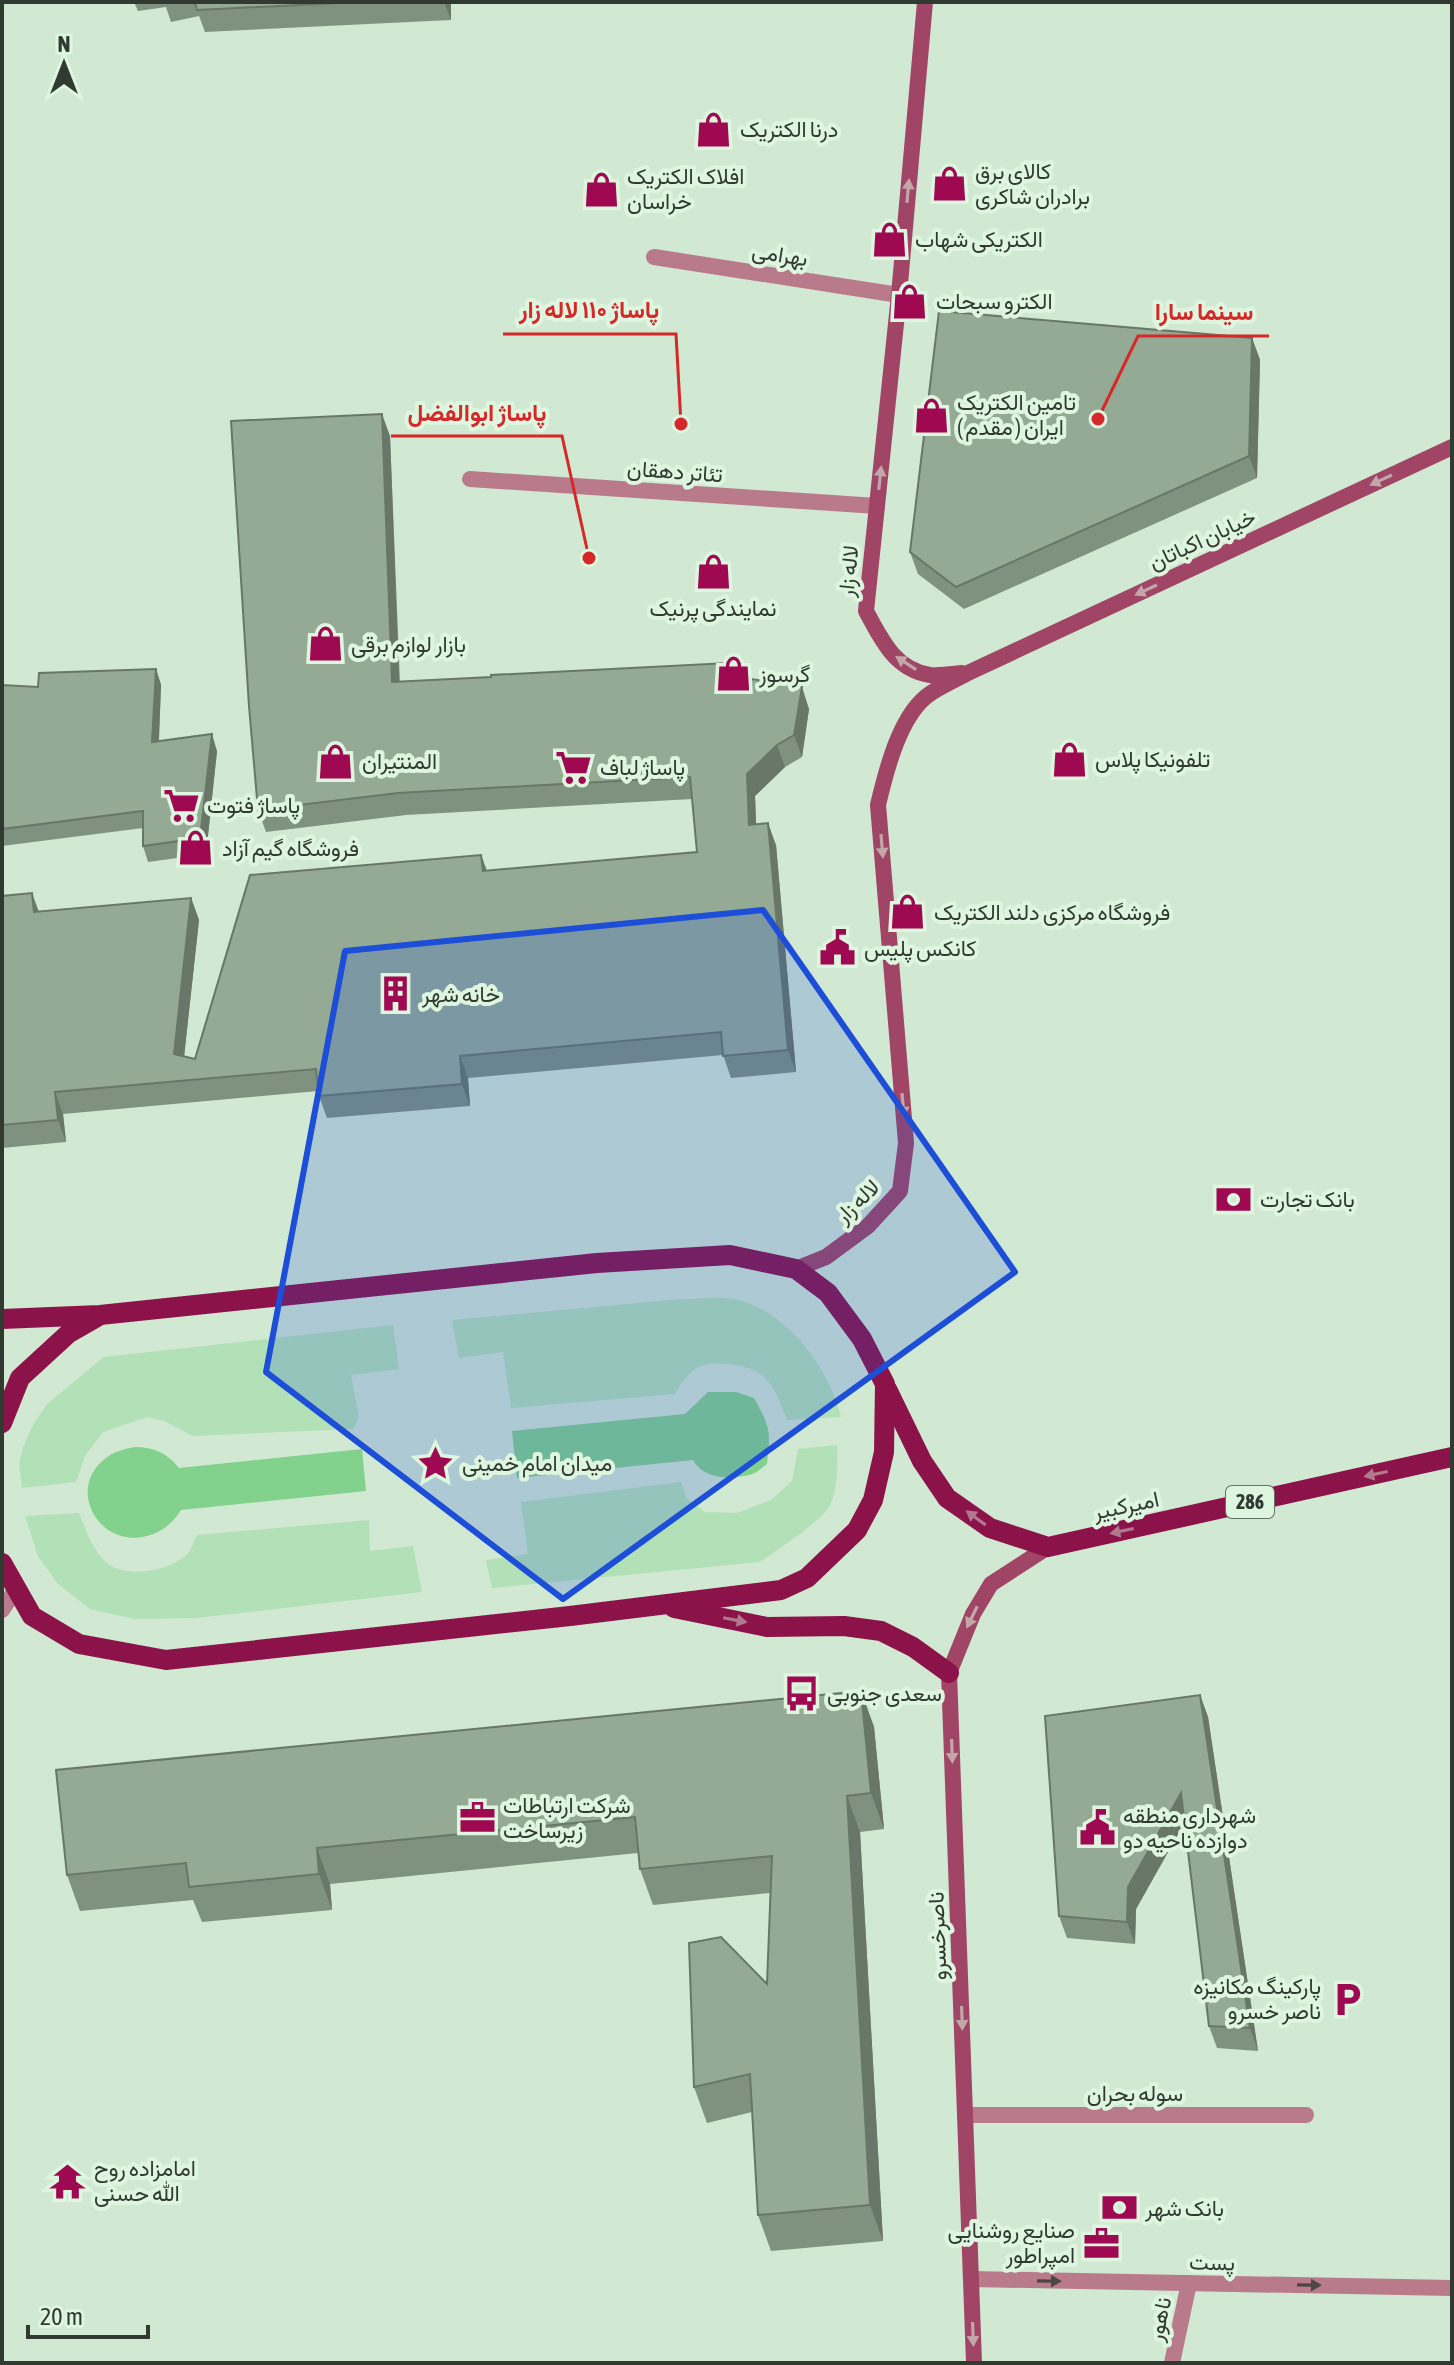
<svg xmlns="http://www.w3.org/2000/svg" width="1454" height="2365" font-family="'Asap Condensed',Vazirmatn,sans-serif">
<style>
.green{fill:#b3e1b7}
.water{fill:#82d18c}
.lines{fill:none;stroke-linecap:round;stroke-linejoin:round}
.street{stroke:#b97a8c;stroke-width:16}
.secondary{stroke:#a04565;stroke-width:16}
.primary{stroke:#8b1349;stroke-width:20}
.wall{fill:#7f9280}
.shaded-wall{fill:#687768}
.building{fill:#94aa95;stroke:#687768;stroke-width:2}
.oneway{fill:#c2a6a8}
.oneway2{fill:#b0798c}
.oneway3{fill:#4b4743}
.marked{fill:#1d4ed8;fill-opacity:0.2;stroke:#1d4ed8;stroke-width:6;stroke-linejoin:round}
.labels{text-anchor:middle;stroke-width:8;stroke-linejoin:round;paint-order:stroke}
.shield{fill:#def5df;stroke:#647265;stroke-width:2}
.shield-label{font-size:20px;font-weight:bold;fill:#303a31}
.poi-label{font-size:22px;fill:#303a31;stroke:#def5df;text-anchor:start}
.street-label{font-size:22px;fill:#303a31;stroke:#def5df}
.leader{fill:none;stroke:#d62828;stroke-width:3}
.callout-dot{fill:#d62828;stroke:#def5df;stroke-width:3}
.callout-label{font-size:24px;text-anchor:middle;font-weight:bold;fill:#d62828;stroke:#def5df;stroke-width:8;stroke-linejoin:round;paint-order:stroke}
</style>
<rect width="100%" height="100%" fill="#d1e8d2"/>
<g class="green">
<path d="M682,1299C698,1299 717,1296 732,1299C785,1307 830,1369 841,1417L787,1420C781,1404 775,1386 762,1375C748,1364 709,1359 695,1369C686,1376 680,1385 675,1394L511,1408L503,1352L459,1358L452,1320Z"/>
<path d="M393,1325L399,1369L351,1375L359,1417L353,1429L193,1436L164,1421L147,1417L103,1432L85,1456L76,1482L22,1488L19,1464L23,1447L33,1425L47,1404L104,1357Z"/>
<path d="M837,1445C838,1463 838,1491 829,1507C820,1522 776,1551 760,1562L492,1588L486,1560L528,1554L521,1502L681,1482L686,1498L705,1512L737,1513L771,1500L792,1481L798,1449Z"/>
<path d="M79,1513C86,1530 92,1550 107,1563C125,1579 174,1571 189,1552C192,1548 194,1540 197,1535L369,1520L370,1551L413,1546L422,1592L197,1618L134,1619L90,1609L57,1583L38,1556L25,1516Z"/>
</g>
<g class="water">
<path d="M708,1392H736L754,1398C770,1427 771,1431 767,1464C761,1468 756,1474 749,1475C731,1480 703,1479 693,1460L517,1478L512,1431L685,1414Z"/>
<path d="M135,1447C154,1447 167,1453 179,1468L362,1449L366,1491L181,1510C173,1523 162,1532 147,1536C99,1549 65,1488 106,1458C115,1451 125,1449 135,1447Z"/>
</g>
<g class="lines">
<g class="street">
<path d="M654,257L899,295"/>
<path d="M470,479L877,506"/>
<path d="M2,1610L16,1589"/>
<path d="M965,2115H1306"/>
<path d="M971,2279L1452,2288"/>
<path d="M1172,2363L1189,2283"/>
</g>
<g class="secondary">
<path d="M925,2L899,295L866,611C881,639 895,670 930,675C940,676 952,674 962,673"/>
<path d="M796,1269L826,1257L868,1226L900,1191L906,1143L878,805C886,771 900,713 931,693C943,685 957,679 970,672L1452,447"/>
<path d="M974,2363L949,1673L973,1614L991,1584L1048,1547"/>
</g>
<g class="primary">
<path d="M2,1319L100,1315L597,1263L730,1255L796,1269L828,1293L862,1339L885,1384L884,1452L873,1500L857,1530L807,1578L781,1590L570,1616L166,1660L79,1644L32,1616L2,1563"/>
<path d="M887,1389L922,1461L947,1498L990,1528L1048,1547L1452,1457"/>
<path d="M2,1423L20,1378L69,1333L97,1317"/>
<path d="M674,1608L767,1627L844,1626L881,1631L913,1647L949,1673"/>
</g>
</g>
<g class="wall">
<path d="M134,2H451V20L205,32L199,16L171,22L166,7L138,11Z"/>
<path d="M1252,338L1260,360L1257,478L964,609L918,574L910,552Z"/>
<path d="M390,436L400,682L728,663L732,676L809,709L802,757L785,767L755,796L756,824L776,845L796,1072L731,1078L723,1055L468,1078L470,1106L327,1118L319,1096L318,1091L63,1114L66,1142L2,1148V896L39,912L191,898L199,920L184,1056L195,1059L481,855L487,871L697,852L692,799L406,815L266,832L258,810Z"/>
<path d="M156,669L161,685L159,741L217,751L206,854L148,862L143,846V828L2,846V685L38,687Z"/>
<path d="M861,1691L874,1727L884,1829L860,1832L883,2241L771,2251L758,2215L752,2112L707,2123L694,2087L767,1984L770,1893L653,1905L640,1869L638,1853L330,1884L332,1910L202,1922L193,1900L80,1911L67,1875Z"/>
<path d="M1200,1695L1208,1717L1258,2051L1217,2048L1209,2026L1184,1823L1136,1909L1135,1944L1067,1938L1059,1916Z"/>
</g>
<g class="shaded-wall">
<path d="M444,2H451V20Z"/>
<path d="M1252,338L1260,360L1257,478L1249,456Z"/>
<path d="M382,414L390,436L400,704L392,682Z"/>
<path d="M728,663L735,685L725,675Z"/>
<path d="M156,669L161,685L158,758L152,742Z"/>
<path d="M802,687L809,709L802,757L794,735Z"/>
<path d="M212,734L217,751L206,854L200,838Z"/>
<path d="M777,745L785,767L755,796L757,847L749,825L747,774Z"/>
<path d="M768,823L776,845L796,1072L788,1050Z"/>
<path d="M481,855L489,877L483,871Z"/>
<path d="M32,893L40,915L34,912Z"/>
<path d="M191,898L199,920L182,1076L174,1054Z"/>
<path d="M460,1056L468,1078L470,1106L462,1084Z"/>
<path d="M55,1092L63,1114L66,1142L58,1120Z"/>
<path d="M861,1691L874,1727L884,1829L871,1793Z"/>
<path d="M1200,1695L1208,1717L1258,2051L1250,2028Z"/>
<path d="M1181,1793L1189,1815L1136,1909L1135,1944L1127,1922L1128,1887Z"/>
<path d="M847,1796L860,1832L883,2241L870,2205Z"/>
<path d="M317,1848L330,1884L332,1910L319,1874Z"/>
</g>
<g class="building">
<path d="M195,2H360L197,10Z"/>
<path d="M939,311L1252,338L1249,456L956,587L910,552Z"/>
<path d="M382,414L392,682L491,677V675L728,663L725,675L802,687L794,735L777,745L747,774L749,825L768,823L788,1050L723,1056L721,1032L460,1056L462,1084L319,1096L316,1069L55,1092L58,1120L2,1125V896L32,893L34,912L191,898L174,1054L195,1059L250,875L481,855L483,871L697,852L690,777L398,793L258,810L249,706L231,421Z"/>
<path d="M156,669L152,742L212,734L200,838L143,846V811L2,829V685L38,687L39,673Z"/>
<path d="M861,1691L871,1793L847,1796L870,2205L758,2215L750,2074L694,2087L689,1943L721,1937L767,1984L772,1856L640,1869L635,1817L317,1848L319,1874L189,1887L186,1863L67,1875L56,1770Z"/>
<path d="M1200,1695L1250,2028L1209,2026L1181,1793L1128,1887L1127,1922L1059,1916L1045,1716Z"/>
</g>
<defs><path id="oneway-solid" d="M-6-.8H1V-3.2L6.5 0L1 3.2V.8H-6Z" transform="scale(2)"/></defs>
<g class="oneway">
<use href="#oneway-solid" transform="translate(908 191) rotate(-85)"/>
<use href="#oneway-solid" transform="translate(880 478) rotate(-84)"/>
<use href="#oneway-solid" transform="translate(1381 480) rotate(155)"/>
<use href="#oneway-solid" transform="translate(1146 590) rotate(155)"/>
<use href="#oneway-solid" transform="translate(906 663) rotate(-147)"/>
<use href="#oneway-solid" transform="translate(882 846) rotate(85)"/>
<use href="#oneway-solid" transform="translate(903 1105) rotate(85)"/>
<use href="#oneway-solid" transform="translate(972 1617) rotate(116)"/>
<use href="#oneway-solid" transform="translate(952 1751) rotate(88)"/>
<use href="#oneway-solid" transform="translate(962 2018) rotate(88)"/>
<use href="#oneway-solid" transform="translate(973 2334) rotate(88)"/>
</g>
<g class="oneway2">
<use href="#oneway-solid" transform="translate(1376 1474) rotate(168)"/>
<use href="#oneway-solid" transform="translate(976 1518) rotate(-144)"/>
<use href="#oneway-solid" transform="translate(1122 1531) rotate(168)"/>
<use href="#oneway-solid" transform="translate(735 1620) rotate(11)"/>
</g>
<g class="oneway3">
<use href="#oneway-solid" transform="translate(1049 2281) rotate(1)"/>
<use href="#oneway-solid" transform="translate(1309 2285) rotate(1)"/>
</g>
<path class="marked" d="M763,910L1015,1272L563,1599L266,1372L345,951Z"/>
<defs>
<symbol id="shop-bare" viewBox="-9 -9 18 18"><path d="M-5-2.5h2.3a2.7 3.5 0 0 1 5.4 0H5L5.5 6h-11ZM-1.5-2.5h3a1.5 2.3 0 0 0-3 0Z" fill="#9e0952" stroke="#def5df" stroke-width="2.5" paint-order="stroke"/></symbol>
<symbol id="supermarket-bare" viewBox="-9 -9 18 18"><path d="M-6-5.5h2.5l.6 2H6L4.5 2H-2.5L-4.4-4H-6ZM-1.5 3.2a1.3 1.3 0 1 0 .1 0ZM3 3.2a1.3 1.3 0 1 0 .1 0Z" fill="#9e0952" stroke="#def5df" stroke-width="2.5" paint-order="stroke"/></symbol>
<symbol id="civic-bare" viewBox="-9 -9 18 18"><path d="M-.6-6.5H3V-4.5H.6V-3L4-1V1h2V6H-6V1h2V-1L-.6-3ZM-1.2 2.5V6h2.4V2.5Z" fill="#9e0952" stroke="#def5df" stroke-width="2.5" paint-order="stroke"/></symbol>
<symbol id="building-bare" viewBox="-9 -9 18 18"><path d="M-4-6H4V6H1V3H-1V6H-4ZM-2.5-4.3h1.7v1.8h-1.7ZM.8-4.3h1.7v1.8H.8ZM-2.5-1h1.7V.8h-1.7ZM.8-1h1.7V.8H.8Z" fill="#9e0952" stroke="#def5df" stroke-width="2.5" paint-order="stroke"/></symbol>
<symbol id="bank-bare" viewBox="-9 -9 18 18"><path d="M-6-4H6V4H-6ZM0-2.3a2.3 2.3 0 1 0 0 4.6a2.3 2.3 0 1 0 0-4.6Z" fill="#9e0952" stroke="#def5df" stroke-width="2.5" paint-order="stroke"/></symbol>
<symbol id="sight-bare" viewBox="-9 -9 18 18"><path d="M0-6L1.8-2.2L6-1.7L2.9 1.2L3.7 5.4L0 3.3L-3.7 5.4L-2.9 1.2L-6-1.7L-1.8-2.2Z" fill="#9e0952" stroke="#def5df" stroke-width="2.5" paint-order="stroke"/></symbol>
<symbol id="bus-bare" viewBox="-9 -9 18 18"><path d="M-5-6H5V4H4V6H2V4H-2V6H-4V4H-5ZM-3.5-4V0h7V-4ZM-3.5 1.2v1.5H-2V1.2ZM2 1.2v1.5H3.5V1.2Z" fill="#9e0952" stroke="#def5df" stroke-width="2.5" paint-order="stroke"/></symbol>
<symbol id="office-bare" viewBox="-9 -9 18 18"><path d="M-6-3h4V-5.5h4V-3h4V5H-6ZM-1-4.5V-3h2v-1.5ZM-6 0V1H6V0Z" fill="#9e0952" stroke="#def5df" stroke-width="2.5" paint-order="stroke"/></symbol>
<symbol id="parking-bare" viewBox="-9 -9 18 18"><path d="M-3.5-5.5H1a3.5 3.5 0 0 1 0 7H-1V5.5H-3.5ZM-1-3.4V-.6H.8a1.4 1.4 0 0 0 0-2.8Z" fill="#9e0952" stroke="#def5df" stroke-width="2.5" paint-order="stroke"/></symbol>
<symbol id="temple-bare" viewBox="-9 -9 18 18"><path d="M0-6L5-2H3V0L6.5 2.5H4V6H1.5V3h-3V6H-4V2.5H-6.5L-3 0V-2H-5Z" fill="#9e0952" stroke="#def5df" stroke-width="2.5" paint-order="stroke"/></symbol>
</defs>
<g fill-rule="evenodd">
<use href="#shop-bare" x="688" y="104" width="51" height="51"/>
<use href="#shop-bare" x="924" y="158" width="51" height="51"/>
<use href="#shop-bare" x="576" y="164" width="51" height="51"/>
<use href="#shop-bare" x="864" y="214" width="51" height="51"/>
<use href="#shop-bare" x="884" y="276" width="51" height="51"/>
<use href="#shop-bare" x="906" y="390" width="51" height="51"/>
<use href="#shop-bare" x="688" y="546" width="51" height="51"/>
<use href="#shop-bare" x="300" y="618" width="51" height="51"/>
<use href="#shop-bare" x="708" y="648" width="51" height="51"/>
<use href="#shop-bare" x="1044" y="734" width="51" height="51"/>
<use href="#shop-bare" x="310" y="736" width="51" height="51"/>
<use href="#supermarket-bare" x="548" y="742" width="51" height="51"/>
<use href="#supermarket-bare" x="156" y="780" width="51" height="51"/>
<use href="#shop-bare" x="170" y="822" width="51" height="51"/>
<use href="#shop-bare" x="882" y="886" width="51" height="51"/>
<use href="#civic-bare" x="812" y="922" width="51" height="51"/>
<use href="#building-bare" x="370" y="968" width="51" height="51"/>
<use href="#bank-bare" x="1208" y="1174" width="51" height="51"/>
<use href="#sight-bare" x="410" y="1438" width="51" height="51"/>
<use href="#bus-bare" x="776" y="1668" width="51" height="51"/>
<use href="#office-bare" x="452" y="1792" width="51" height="51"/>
<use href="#civic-bare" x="1072" y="1802" width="51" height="51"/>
<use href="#parking-bare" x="1322" y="1974" width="51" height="51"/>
<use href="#temple-bare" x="42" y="2156" width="51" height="51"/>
<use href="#bank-bare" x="1094" y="2182" width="51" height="51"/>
<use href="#office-bare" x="1076" y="2218" width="51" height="51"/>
</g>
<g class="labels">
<rect class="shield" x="1226" y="1486" width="48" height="32" rx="6"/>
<g class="shield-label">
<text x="1250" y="1509">286</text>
</g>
<g class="poi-label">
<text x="740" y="137">درنا الکتریک</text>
<text x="975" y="179">کالای برق<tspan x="975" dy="25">برادران شاکری</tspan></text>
<text x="627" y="184">افلاک الکتریک<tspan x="627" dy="25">خراسان</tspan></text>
<text x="915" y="247">الکتریکی شهاب</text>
<text x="936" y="309">الکترو سبحات</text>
<text x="957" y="410">تامین الکتریک<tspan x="957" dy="25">ایران ( مقدم )</tspan></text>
<text x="713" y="616" text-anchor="middle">نمایندگی پرنیک</text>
<text x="351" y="652">بازار لوازم برقی</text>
<text x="759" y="682">گرسوز</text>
<text x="1095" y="767">تلفونیکا پلاس</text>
<text x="362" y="769">المنتیران</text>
<text x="600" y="775">پاساژ لباف</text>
<text x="207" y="813">پاساژ فتوت</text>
<text x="222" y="856">فروشگاه گیم آزاد</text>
<text x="934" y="920">فروشگاه مرکزی دلند الکتریک</text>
<text x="864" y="956">کانکس پلیس</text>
<text x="422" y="1002">خانه شهر</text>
<text x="1260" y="1207">بانک تجارت</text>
<text x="462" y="1471">میدان امام خمینی</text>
<text x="827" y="1701">سعدی جنوبی</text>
<text x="503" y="1813">شرکت ارتباطات<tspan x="503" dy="25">زیرساخت</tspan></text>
<text x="1123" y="1823">شهرداری منطقه<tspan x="1123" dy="25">دوازده ناحیه دو</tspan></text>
<text x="1321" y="1994" text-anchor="end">پارکینگ مکانیزه<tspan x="1321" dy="25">ناصر خسرو</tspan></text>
<text x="94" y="2176">امامزاده روح<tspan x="94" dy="25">الله حسنی</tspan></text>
<text x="1145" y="2216">بانک شهر</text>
<text x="1075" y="2238" text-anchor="end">صنایع روشنایی<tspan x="1075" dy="25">امپراطور</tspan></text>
</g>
<g class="street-label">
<text transform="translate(780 254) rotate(9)" y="8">بهرامی</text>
<text transform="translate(675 471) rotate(4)" y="8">تئاتر دهقان</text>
<text transform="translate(1202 539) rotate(-25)" y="8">خیابان اکباتان</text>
<text transform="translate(848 571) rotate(-84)" y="8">لاله زار</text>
<text transform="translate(857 1201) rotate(-44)" y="8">لاله زار</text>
<text transform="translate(1126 1505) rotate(-12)" y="8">امیرکبیر</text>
<text transform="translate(937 1936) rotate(-92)" y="8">ناصرخسرو</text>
<text x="1135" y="2101">سوله بحران</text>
<text transform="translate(1212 2262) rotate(1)" y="8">پست</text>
<text transform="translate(1159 2319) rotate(-78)" y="8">ناهور</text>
</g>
</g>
<path class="leader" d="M681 424L676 334H503M1098 419L1138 336H1269M589 558L562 436H391"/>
<g class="callout-dot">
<circle cx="681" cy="424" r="8"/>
<circle cx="1098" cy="419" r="8"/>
<circle cx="589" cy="558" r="8"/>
</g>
<g class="callout-label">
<text x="589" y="318">پاساژ ۱۱۰ لاله زار</text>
<text x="1204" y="320">سینما سارا</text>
<text x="477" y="421">پاساژ ابوالفضل</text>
</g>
<rect width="1454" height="2365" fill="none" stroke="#303a31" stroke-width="8"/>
<g transform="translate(64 64)" stroke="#def5df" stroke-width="6" paint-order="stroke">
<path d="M0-6L14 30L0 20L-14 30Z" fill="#303a31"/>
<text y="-12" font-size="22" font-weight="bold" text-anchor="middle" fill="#303a31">N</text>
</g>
<path d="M28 2325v12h120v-12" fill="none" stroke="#303a31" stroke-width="4"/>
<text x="40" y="2325" font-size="24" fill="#303a31" stroke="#def5df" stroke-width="6" paint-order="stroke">20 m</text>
</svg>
